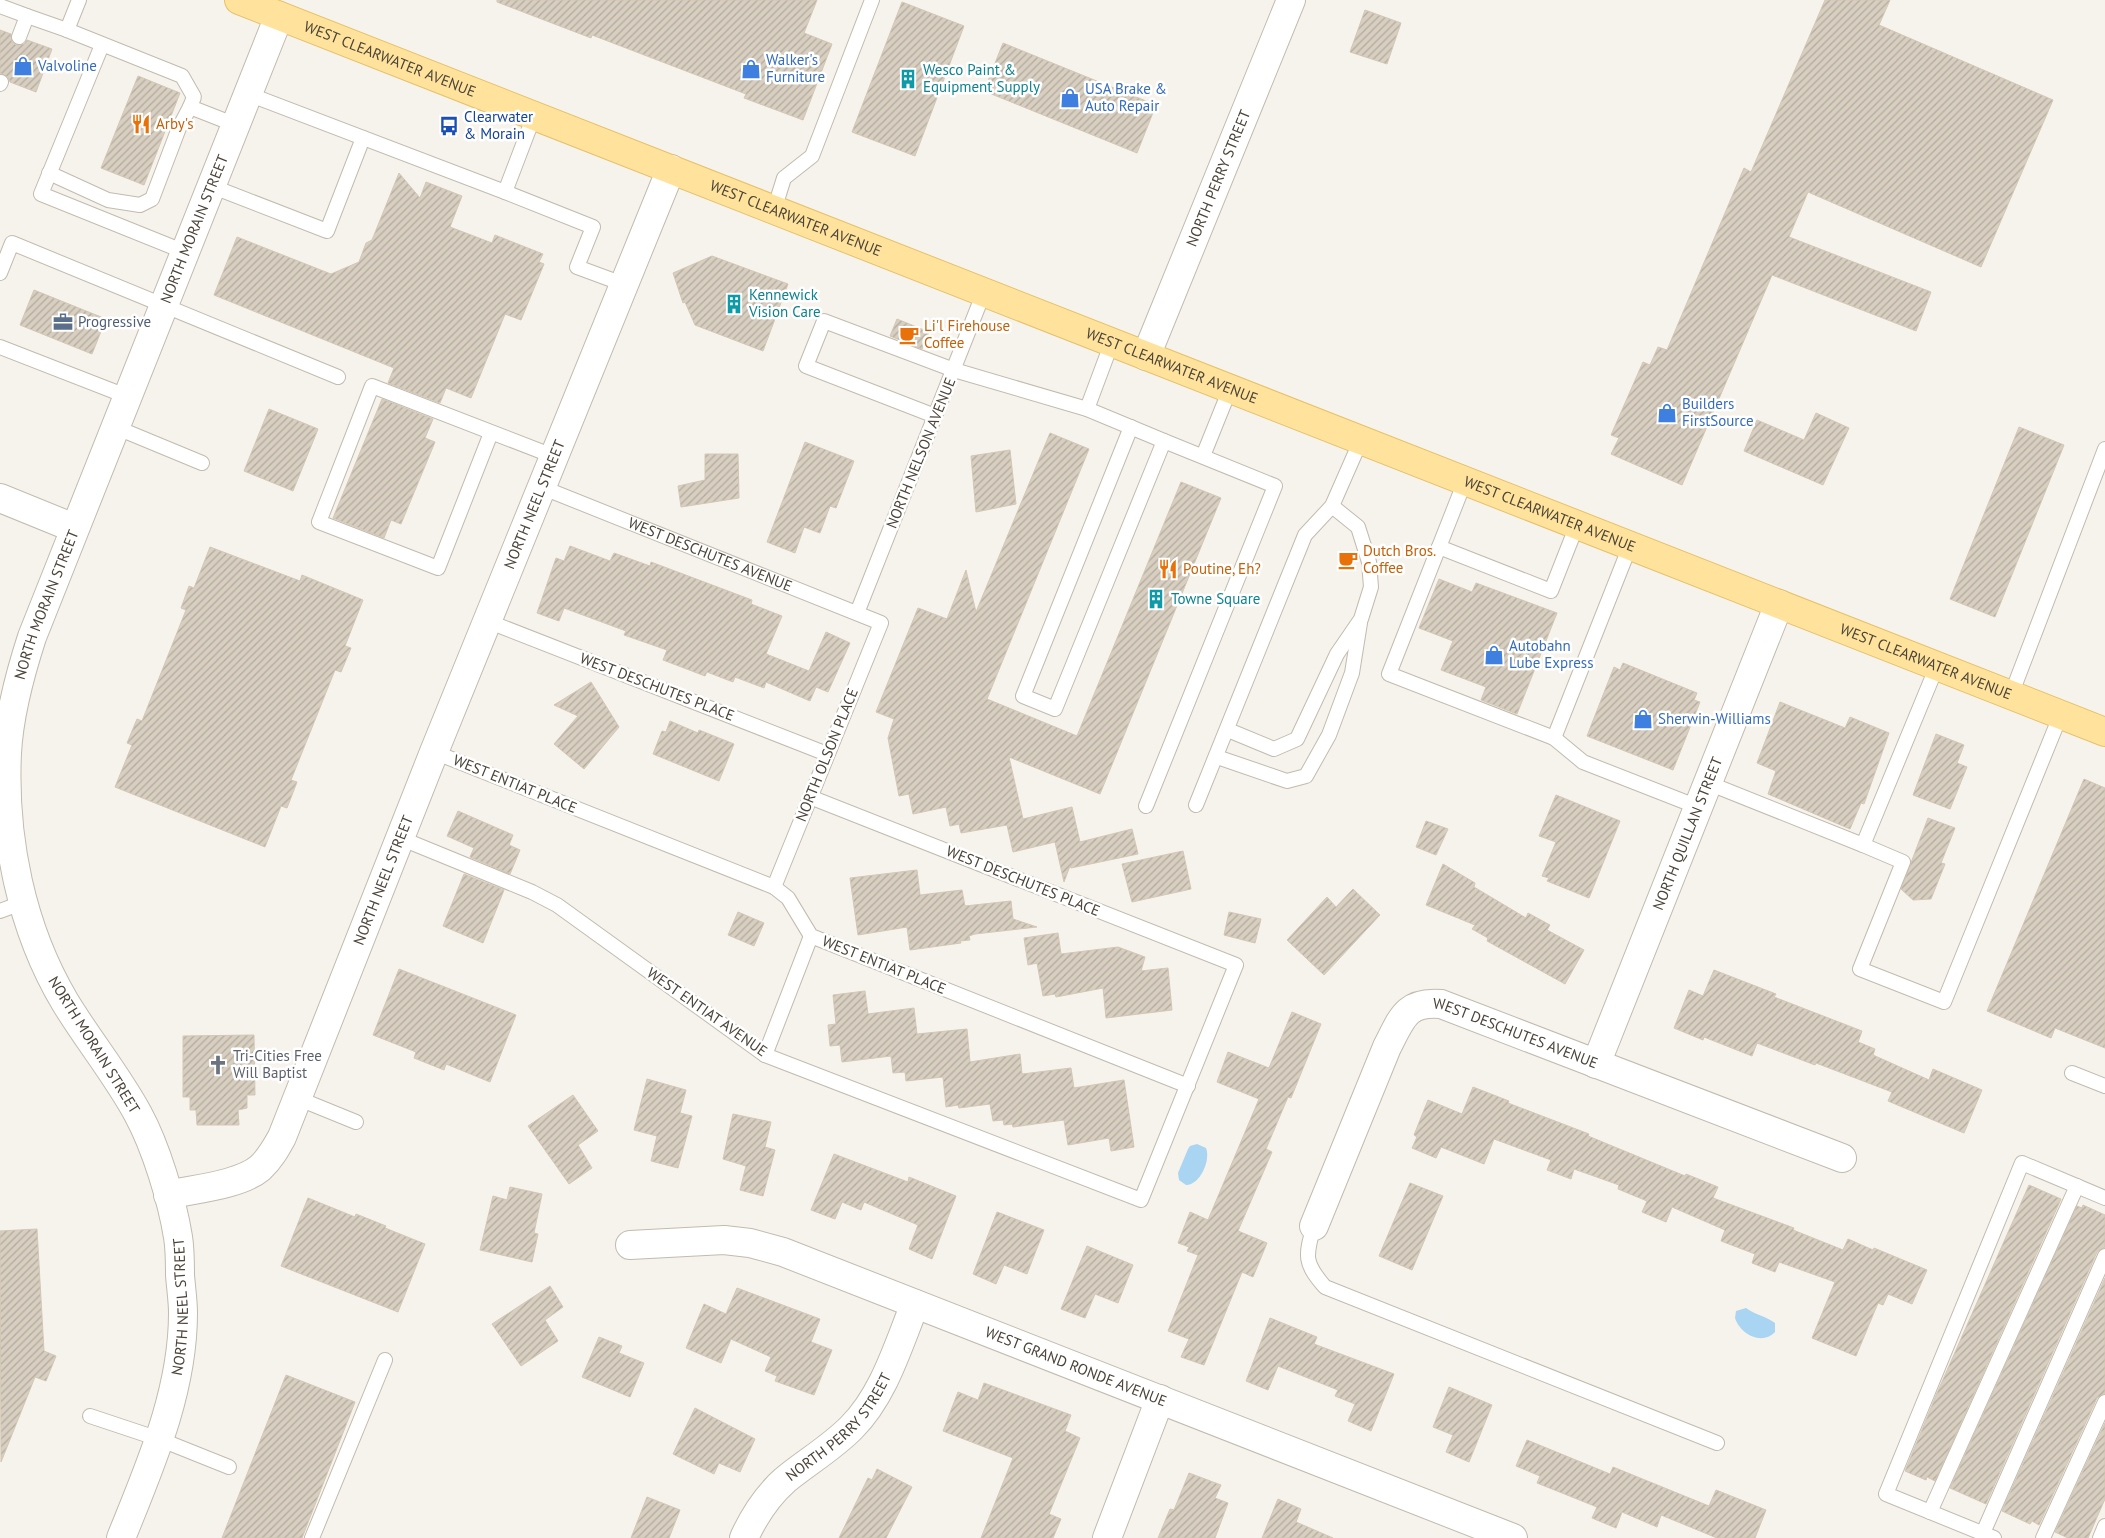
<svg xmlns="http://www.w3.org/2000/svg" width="2105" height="1538" font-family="'PT Sans',sans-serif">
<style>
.water{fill:#a9d4f2}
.building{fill:url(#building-hatch);stroke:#d3c7b4}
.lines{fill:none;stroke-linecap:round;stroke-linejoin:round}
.service-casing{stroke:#c2bbae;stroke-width:16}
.minor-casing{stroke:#c2bbae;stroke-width:30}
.tertiary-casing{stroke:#c2bbae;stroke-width:30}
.primary-casing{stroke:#e6c16a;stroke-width:30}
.service{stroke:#fff;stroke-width:14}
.minor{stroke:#fff;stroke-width:28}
.tertiary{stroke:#fff;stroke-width:28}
.primary{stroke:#ffe39c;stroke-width:28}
.labels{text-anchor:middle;stroke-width:5;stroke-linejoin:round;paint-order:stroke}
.street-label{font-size:15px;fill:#4b4439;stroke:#fff}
.shop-label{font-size:15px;fill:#366cbe;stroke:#fff;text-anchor:start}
.culture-label{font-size:15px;fill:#0d838f;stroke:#fff;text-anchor:start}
.transit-label{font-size:15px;fill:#164399;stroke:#fff;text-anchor:start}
.food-label{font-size:15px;fill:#c56008;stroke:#fff;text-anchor:start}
.service-label{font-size:15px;fill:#4e5e75;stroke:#fff;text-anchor:start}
.worship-label{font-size:15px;fill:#5b616d;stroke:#fff;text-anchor:start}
</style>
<defs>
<pattern id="building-hatch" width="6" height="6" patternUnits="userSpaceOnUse" patternTransform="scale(1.25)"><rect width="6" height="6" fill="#d8cfc1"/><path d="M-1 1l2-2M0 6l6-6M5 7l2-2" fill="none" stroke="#b1aa9e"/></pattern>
</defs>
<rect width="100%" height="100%" fill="#f6f3ec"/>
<g class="water">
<path d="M1197,1144L1206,1148C1211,1160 1200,1185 1186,1185L1179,1180L1178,1173L1188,1149L1190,1146Z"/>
<path d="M1746,1308C1755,1315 1766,1316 1775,1323V1332C1762,1346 1740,1334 1735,1318L1736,1311Z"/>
</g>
<g class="building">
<path d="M497,0H817L804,33L832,44L803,120L744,98L746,94L592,35L591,38L497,2Z"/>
<path d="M1825,0H1890L1879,25L2053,100L1981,267L1808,192L1789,237L1931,292L1916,331L1772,275L1682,485L1611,454L1619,438L1611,435L1643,362L1650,365L1658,347L1667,350L1744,168L1751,172Z"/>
<path d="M902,2L964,26L915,156L852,132Z"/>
<path d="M1365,10L1401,23L1387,64L1350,52Z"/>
<path d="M0,30L11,34L12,42L16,45L24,44L27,40L52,49L36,92L10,82L8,77L0,73Z"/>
<path d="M1003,43L1156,105L1137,153L984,91Z"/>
<path d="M138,76L180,93L144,185L101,168Z"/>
<path d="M399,173L420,198L426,182L462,196L450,227L492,243L495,235L543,254L539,262L544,264L521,320L505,314L471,398L446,388L440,403L388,383L394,368L214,295L237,237L331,274L359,262L366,243L372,240Z"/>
<path d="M712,256L788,284L763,351L695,325L685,302L683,303L673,273Z"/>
<path d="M34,290L106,319L92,354L20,325Z"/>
<path d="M897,319L929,332L922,349L890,336Z"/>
<path d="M382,399L433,419L425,438L435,442L401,524L391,520L384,538L333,518Z"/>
<path d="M269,409L318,429L293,491L244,471Z"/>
<path d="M1816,413L1849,428L1823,485L1744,451L1757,420L1804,440Z"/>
<path d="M2019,427L2064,445L1995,617L1950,599Z"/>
<path d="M1050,433L1089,449L987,699L1077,736L1181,482L1221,498L1100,794L1009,757L1023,819L1072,807L1080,842L1132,829L1138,854L1071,868L1070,866L1064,882L1055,842L1013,852L1007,825L961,833L959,824L950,826L946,807L913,814L909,794L899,796L888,738L894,719L876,712L918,608L947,619L966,570L976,612Z"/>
<path d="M805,442L854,461L836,508L830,506L820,533L804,527L795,553L767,542Z"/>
<path d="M1010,450L1016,504L976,512L971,456Z"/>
<path d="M705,454H738L739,498L681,507L678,486L705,480Z"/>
<path d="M570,546L610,561L614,553L650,566L651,562L752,600L751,604L782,616L766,654L809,671L826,632L850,643L828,692L816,687L810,701L766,682L764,688L735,677L733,682L707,672L705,676L663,660L667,650L624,635L626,631L564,608L559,621L537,613L556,558L564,561Z"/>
<path d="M210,547L300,581L302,575L363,600L345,646L351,648L341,672L335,670L291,780L297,782L287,808L281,806L265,847L115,787L132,745L127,743L137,719L142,721L186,610L181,608L189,586L194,588Z"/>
<path d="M1439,579L1472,592L1476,583L1557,613L1517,714L1481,700L1486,687L1441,670L1453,641L1419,628Z"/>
<path d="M1623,663L1697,693L1694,700L1700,702L1673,770L1587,736L1614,667L1620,670Z"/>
<path d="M591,682L619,727L584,769L554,744L578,716L554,705Z"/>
<path d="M1780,702L1845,728L1850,717L1889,733L1864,804L1861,803L1850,829L1768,794L1776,771L1757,763Z"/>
<path d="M670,721L698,733L699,730L734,744L719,781L653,754L662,731L666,732Z"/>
<path d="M1936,734L1964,745L1957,763L1967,767L1950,809L1913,795Z"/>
<path d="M2084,779L2105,788V1048L2055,1028L2051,1038L1987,1011Z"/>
<path d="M1556,795L1620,821L1589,898L1547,881L1549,878L1542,876L1556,842L1539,836Z"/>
<path d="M458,811L513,835L509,845L520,850L510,874L470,857L474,848L447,836Z"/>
<path d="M1928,818L1955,828L1941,863L1945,864L1931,899L1913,900L1901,889Z"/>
<path d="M1426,821L1448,829L1436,855L1416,847Z"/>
<path d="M1183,851L1191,889L1132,902L1122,864Z"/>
<path d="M1443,864L1475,883L1474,887L1526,918L1528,913L1550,925L1547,930L1584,950L1565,984L1487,941L1488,938L1472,929L1475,925L1426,905Z"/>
<path d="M917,870L920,895L962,890L965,906L1011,901L1013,919L1037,927L975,934L969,936L970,940L960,941L961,943L910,950L907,927L858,935L850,878Z"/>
<path d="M464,874L504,890L483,943L443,926Z"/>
<path d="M1353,889L1380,915L1324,975L1287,940L1327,897L1336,907Z"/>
<path d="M738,912L764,923L754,946L728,935Z"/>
<path d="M1229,912L1261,919L1255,943L1224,935Z"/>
<path d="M1058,933L1061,954L1118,947L1145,957L1141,971L1168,968L1172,1010L1106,1018L1103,988L1056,997L1055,994L1043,996L1037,963L1028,965L1024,938Z"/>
<path d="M399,969L516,1015L490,1082L446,1064L444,1070L414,1058L416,1052L373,1035Z"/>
<path d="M1714,970L1776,994L1774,997L1862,1031L1858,1042L1875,1049L1873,1055L1929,1080L1933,1069L1982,1090L1964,1133L1888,1101L1892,1092L1816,1063L1815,1065L1757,1043L1752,1056L1704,1037L1703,1040L1674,1028L1689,990L1703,996Z"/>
<path d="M865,991L868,1014L914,1008L917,1034L967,1029L970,1062L1020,1054L1022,1074L1071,1068L1074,1088L1124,1080L1134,1147L1111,1151L1109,1138L1068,1145L1064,1120L1013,1127L1012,1124L1004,1125L1003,1120L993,1121L990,1104L959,1108L958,1105L946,1107L943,1077L906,1081L905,1072L893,1073L891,1056L842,1062L840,1045L830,1046L828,1025L836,1024L833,995Z"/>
<path d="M1292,1012L1321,1024L1291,1098L1288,1097L1266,1149L1272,1152L1238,1231L1267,1243L1253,1277L1242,1272L1204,1365L1181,1357L1189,1339L1168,1331L1198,1255L1187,1251L1189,1247L1178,1243L1190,1212L1208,1220L1259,1099L1217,1082L1228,1052L1269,1068Z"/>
<path d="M254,1035L255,1095H247V1108L238,1110L239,1125H197L196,1110H190V1097H183V1036Z"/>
<path d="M647,1079L686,1090L680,1113L692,1116L678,1168L651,1161L657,1136L634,1130Z"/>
<path d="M1473,1087L1509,1101L1508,1103L1589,1134L1588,1136L1685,1176L1686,1174L1718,1187L1713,1198L1794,1228L1793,1230L1843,1250L1848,1239L1873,1250L1874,1248L1927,1270L1912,1304L1888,1294L1883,1305L1878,1303L1856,1356L1812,1338L1835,1282L1779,1262L1775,1272L1752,1263L1755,1254L1721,1241L1725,1230L1672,1207L1666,1222L1642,1212L1647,1201L1618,1189L1619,1185L1574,1169L1571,1179L1547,1170L1551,1160L1494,1139L1484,1164L1441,1147L1436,1158L1412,1148L1417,1137L1414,1135L1428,1100L1462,1114Z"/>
<path d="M573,1095L598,1131L578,1145L592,1168L569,1184L528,1126Z"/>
<path d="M733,1114L771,1122L765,1147L775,1150L763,1196L740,1190L746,1166L723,1159Z"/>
<path d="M834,1154L908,1182L909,1177L956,1196L932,1259L909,1249L918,1225L864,1202L861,1210L842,1202L835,1219L811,1210Z"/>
<path d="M1410,1183L1443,1196L1412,1270L1379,1256Z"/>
<path d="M2029,1185L2061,1199L1935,1481L1927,1477L1926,1480L1905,1471L1937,1393Z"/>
<path d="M510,1187L542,1194L534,1233L538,1234L532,1262L480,1250L493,1196L507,1200Z"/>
<path d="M308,1198L355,1217L356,1214L386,1226L385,1228L425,1244L398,1312L281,1266Z"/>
<path d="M2083,1205L2105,1215V1247L2097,1252L1986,1504L1950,1488L2077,1206L2082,1208Z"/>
<path d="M997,1212L1044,1230L1027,1274L1004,1265L996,1284L973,1274Z"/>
<path d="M37,1229L44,1351L56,1356L46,1381L35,1377L1,1462L0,1231Z"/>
<path d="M1087,1246L1133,1265L1118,1303L1095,1294L1085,1318L1061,1309Z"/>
<path d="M2105,1278V1393L2097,1398L2039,1525L2032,1521L2030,1524L2002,1511Z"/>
<path d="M550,1286L563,1307L545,1320L558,1341L521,1366L492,1324Z"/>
<path d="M737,1288L820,1319L811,1342L832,1350L814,1395L775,1381L777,1376L765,1371L771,1357L731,1339L721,1363L686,1348L704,1304L726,1314Z"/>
<path d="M1270,1318L1317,1337L1314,1344L1394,1374L1371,1431L1348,1421L1355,1404L1335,1396L1338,1390L1278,1366L1268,1390L1246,1381Z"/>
<path d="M599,1337L622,1346L619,1353L644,1363L630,1397L582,1377Z"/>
<path d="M286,1375L355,1402L302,1538H222Z"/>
<path d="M984,1383L1071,1415L1065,1431L1080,1438L1049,1514L1061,1519L1053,1538H981L1013,1458L943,1431L958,1392L978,1400Z"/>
<path d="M1449,1387L1492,1405L1469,1462L1446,1452L1453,1435L1433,1427Z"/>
<path d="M695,1408L755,1439L740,1472L719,1463L714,1474L673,1454Z"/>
<path d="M2105,1423V1499L2088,1538H2068L2055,1532Z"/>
<path d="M1527,1440L1610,1474L1613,1467L1709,1506L1716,1490L1766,1510L1755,1538H1717L1661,1515L1657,1527L1622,1512L1616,1528L1592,1518L1597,1507L1537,1483L1540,1476L1516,1466Z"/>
<path d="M877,1469L912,1487L886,1538H839L868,1478L872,1480Z"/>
<path d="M1189,1473L1221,1485L1215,1498L1228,1503L1215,1538H1158L1170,1509L1174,1510Z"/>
<path d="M647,1497L680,1510L669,1538H631Z"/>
<path d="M1278,1499L1301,1509L1296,1522L1333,1538H1262Z"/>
</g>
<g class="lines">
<defs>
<g id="service">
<path d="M0,6L27,16L19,37"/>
<path d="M27,16L67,30L79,0"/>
<path d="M67,30L182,76L194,97L190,107L236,125"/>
<path d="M102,45L41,194L185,252"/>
<path d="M0,84L1,82"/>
<path d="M248,94L505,192L534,116"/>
<path d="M49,173L108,200L140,205L152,199L179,128L190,107"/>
<path d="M211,186L327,231L363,138"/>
<path d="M505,192L593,227L577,267L623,284"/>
<path d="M774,210L784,178L812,156L872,0"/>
<path d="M0,273L12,243L338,377"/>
<path d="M0,347L126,396"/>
<path d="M1087,409L1112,342"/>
<path d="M935,416L806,366L824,321L954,370L1087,409L1164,441"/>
<path d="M115,427L202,463"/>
<path d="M1131,427L1023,696L1055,709L1164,441L1275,486L1146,806"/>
<path d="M491,433L438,568L319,522L372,386L553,456"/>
<path d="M1203,456L1230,389"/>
<path d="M1465,481L1389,674L1554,738L1630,546"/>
<path id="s1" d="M541,487L881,623L774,887"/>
<path d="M1439,547L1551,591L1577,525"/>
<path d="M857,613L984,292"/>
<path d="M487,621L827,754"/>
<path d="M2011,695L2105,449"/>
<path d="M1228,730L1274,749L1297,739L1337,654L1361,619L1371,587L1369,562L1358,527L1332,506"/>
<path d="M1554,738L1583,762L1698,807"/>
<path d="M434,752L774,887L788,898L811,936L1188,1086"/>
<path d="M1217,757L1287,781L1306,776L1329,735L1352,673L1360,623"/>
<path d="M1708,783L1863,845L1937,666"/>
<path d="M1196,805L1305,535L1332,506L1361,440"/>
<path d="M400,838L532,892L557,905L765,1055L1141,1200L1236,965L810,797"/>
<path d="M1863,845L1903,862L1860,969L1944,1002L2061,714"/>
<path d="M0,911L24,902"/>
<path d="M765,1055L811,936"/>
<path d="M2072,1073L2105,1086"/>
<path d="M297,1098L356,1122"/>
<path d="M1314,1226C1305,1256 1304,1263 1325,1287L1717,1443"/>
<path d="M90,1416L159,1439L229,1467"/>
<path d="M1930,1512L2077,1186"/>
<path d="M1983,1533L2105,1256"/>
<path d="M312,1538L385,1360"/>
<path d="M1994,1538L1886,1494L2022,1163L2105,1198"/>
<path d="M2043,1538L2105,1402"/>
<path d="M2100,1538L2105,1526"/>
</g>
<g id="minor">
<path id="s2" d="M1146,356L1291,0"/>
<path d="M0,498L74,528"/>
<path id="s3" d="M1596,1064L1779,604"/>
<path id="s4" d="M168,1195C194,1189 240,1185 260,1168C270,1159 276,1148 282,1137L434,752L671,169"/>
<path id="s5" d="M1314,1226L1387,1047C1402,1018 1406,1001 1441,1004L1842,1158"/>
<path id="s6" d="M630,1245L724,1240L750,1243L783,1252L1513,1538"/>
<path id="s7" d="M744,1538C754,1516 767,1496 785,1480C807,1462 831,1448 851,1428C884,1395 898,1346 915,1304"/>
<path d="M1107,1538L1160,1399"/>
</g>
<g id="tertiary">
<path id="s8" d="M121,1538C150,1466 183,1392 183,1313C183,1301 181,1288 180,1275C180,1262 180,1249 178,1237C172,1200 156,1147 138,1114C117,1075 88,1040 65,1002C21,928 3,838 7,753C9,714 20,674 32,637L279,16"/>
</g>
<g id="primary">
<path id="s9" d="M239,0L2105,732"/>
</g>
</defs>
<use href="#service" class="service-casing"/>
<use href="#minor" class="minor-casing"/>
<use href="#tertiary" class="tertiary-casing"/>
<use href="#primary" class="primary-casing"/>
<use href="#service" class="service"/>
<use href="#minor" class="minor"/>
<use href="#tertiary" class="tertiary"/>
<use href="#primary" class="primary"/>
</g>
<defs>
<symbol id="shop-bare" viewBox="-9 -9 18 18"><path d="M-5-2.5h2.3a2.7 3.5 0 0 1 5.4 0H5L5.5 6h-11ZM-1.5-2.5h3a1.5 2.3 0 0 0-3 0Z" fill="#3f7fe0" stroke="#fff" stroke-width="2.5" paint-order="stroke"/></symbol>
<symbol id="building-bare" viewBox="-9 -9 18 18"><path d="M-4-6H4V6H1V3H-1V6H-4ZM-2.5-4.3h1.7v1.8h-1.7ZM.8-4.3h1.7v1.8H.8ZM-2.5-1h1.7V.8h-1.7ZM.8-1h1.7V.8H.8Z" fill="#0f9aa8" stroke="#fff" stroke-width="2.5" paint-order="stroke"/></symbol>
<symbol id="restaurant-bare" viewBox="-9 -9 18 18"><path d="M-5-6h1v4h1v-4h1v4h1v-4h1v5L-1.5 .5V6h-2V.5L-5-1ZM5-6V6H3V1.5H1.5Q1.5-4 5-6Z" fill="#e8710a" stroke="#fff" stroke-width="2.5" paint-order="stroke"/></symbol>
<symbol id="bus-bare" viewBox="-9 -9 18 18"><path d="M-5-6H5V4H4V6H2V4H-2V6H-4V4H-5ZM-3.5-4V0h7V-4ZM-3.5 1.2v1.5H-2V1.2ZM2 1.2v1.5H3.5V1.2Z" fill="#1a4fb4" stroke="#fff" stroke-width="2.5" paint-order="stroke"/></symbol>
<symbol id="office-bare" viewBox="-9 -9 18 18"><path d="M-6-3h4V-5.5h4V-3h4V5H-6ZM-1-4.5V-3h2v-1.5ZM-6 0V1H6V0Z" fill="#5c6f8a" stroke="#fff" stroke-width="2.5" paint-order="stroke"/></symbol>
<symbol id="cafe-bare" viewBox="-9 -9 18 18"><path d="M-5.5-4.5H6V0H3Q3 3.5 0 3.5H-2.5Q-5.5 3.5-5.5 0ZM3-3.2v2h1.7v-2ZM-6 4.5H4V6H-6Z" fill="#e8710a" stroke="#fff" stroke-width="2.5" paint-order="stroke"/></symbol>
<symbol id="church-bare" viewBox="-9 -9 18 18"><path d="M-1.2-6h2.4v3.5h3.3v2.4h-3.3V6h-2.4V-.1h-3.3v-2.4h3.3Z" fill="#6b7280" stroke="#fff" stroke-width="2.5" paint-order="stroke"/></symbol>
</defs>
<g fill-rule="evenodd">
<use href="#shop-bare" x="9" y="52" width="28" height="28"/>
<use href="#shop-bare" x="737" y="55" width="28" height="28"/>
<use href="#building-bare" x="894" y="65" width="28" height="28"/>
<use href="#shop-bare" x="1056" y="84" width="28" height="28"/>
<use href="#restaurant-bare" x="127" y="110" width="28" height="28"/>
<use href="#bus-bare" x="435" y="112" width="28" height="28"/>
<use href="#building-bare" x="720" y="290" width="28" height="28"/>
<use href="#office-bare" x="49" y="308" width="28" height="28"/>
<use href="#cafe-bare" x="895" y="321" width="28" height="28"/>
<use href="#shop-bare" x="1653" y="399" width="28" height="28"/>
<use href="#cafe-bare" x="1334" y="546" width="28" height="28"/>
<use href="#restaurant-bare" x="1154" y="555" width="28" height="28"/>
<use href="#building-bare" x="1142" y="585" width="28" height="28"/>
<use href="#shop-bare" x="1480" y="641" width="28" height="28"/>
<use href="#shop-bare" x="1629" y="705" width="28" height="28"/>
<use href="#church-bare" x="204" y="1051" width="28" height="28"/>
</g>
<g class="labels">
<g class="street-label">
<text dy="5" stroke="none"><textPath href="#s9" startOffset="162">WEST CLEARWATER AVENUE</textPath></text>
<text dy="5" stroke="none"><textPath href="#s2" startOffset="192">NORTH PERRY STREET</textPath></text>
<text dy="5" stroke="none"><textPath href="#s9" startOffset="598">WEST CLEARWATER AVENUE</textPath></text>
<text dy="5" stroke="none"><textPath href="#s8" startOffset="1392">NORTH MORAIN STREET</textPath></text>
<text dy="5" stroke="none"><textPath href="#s9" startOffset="1002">WEST CLEARWATER AVENUE</textPath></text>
<text transform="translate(921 453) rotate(-68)" y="5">NORTH NELSON AVENUE</text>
<text dy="5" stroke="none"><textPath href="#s4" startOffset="816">NORTH NEEL STREET</textPath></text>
<text dy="5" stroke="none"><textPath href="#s9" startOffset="1408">WEST CLEARWATER AVENUE</textPath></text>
<text dy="5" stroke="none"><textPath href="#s1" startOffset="182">WEST DESCHUTES AVENUE</textPath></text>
<text dy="5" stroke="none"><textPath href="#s8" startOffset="988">NORTH MORAIN STREET</textPath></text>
<text dy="5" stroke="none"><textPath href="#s9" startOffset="1812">WEST CLEARWATER AVENUE</textPath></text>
<text transform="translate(657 687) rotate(21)" y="5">WEST DESCHUTES PLACE</text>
<text transform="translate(827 755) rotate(-68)" y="5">NORTH OLSON PLACE</text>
<text transform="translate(515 784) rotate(22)" y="5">WEST ENTIAT PLACE</text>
<text dy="5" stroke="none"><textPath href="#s3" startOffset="248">NORTH QUILLAN STREET</textPath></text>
<text dy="5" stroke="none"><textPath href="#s4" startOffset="411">NORTH NEEL STREET</textPath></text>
<text transform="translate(1023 881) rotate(22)" y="5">WEST DESCHUTES PLACE</text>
<text transform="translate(884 965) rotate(22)" y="5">WEST ENTIAT PLACE</text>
<text transform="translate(707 1012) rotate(35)" y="5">WEST ENTIAT AVENUE</text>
<text dy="5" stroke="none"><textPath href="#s5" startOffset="349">WEST DESCHUTES AVENUE</textPath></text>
<text transform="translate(94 1045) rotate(58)" y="5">NORTH MORAIN STREET</text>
<text dy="5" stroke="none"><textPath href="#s8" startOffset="241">NORTH NEEL STREET</textPath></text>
<text dy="5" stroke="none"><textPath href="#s6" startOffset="469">WEST GRAND RONDE AVENUE</textPath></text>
<text dy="5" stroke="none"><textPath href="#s7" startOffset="148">NORTH PERRY STREET</textPath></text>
</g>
<g class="shop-label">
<text x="766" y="65">Walker's<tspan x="766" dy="17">Furniture</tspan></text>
<text x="38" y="71">Valvoline</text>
<text x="1085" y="94">USA Brake &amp;<tspan x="1085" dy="17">Auto Repair</tspan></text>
<text x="1682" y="409">Builders<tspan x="1682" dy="17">FirstSource</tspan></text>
<text x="1509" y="651">Autobahn<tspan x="1509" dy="17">Lube Express</tspan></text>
<text x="1658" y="724">Sherwin-Williams</text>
</g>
<g class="culture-label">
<text x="923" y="75">Wesco Paint &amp;<tspan x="923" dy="17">Equipment Supply</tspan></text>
<text x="749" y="300">Kennewick<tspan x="749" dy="17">Vision Care</tspan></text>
<text x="1171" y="604">Towne Square</text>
</g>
<g class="transit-label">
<text x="464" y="122">Clearwater<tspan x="464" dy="17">&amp; Morain</tspan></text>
</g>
<g class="food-label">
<text x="156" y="129">Arby's</text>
<text x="924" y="331">Li'l Firehouse<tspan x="924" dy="17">Coffee</tspan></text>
<text x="1363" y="556">Dutch Bros.<tspan x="1363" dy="17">Coffee</tspan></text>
<text x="1183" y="574">Poutine, Eh?</text>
</g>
<g class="service-label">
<text x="78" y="327">Progressive</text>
</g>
<g class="worship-label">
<text x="233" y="1061">Tri-Cities Free<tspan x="233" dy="17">Will Baptist</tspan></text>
</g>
</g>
</svg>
